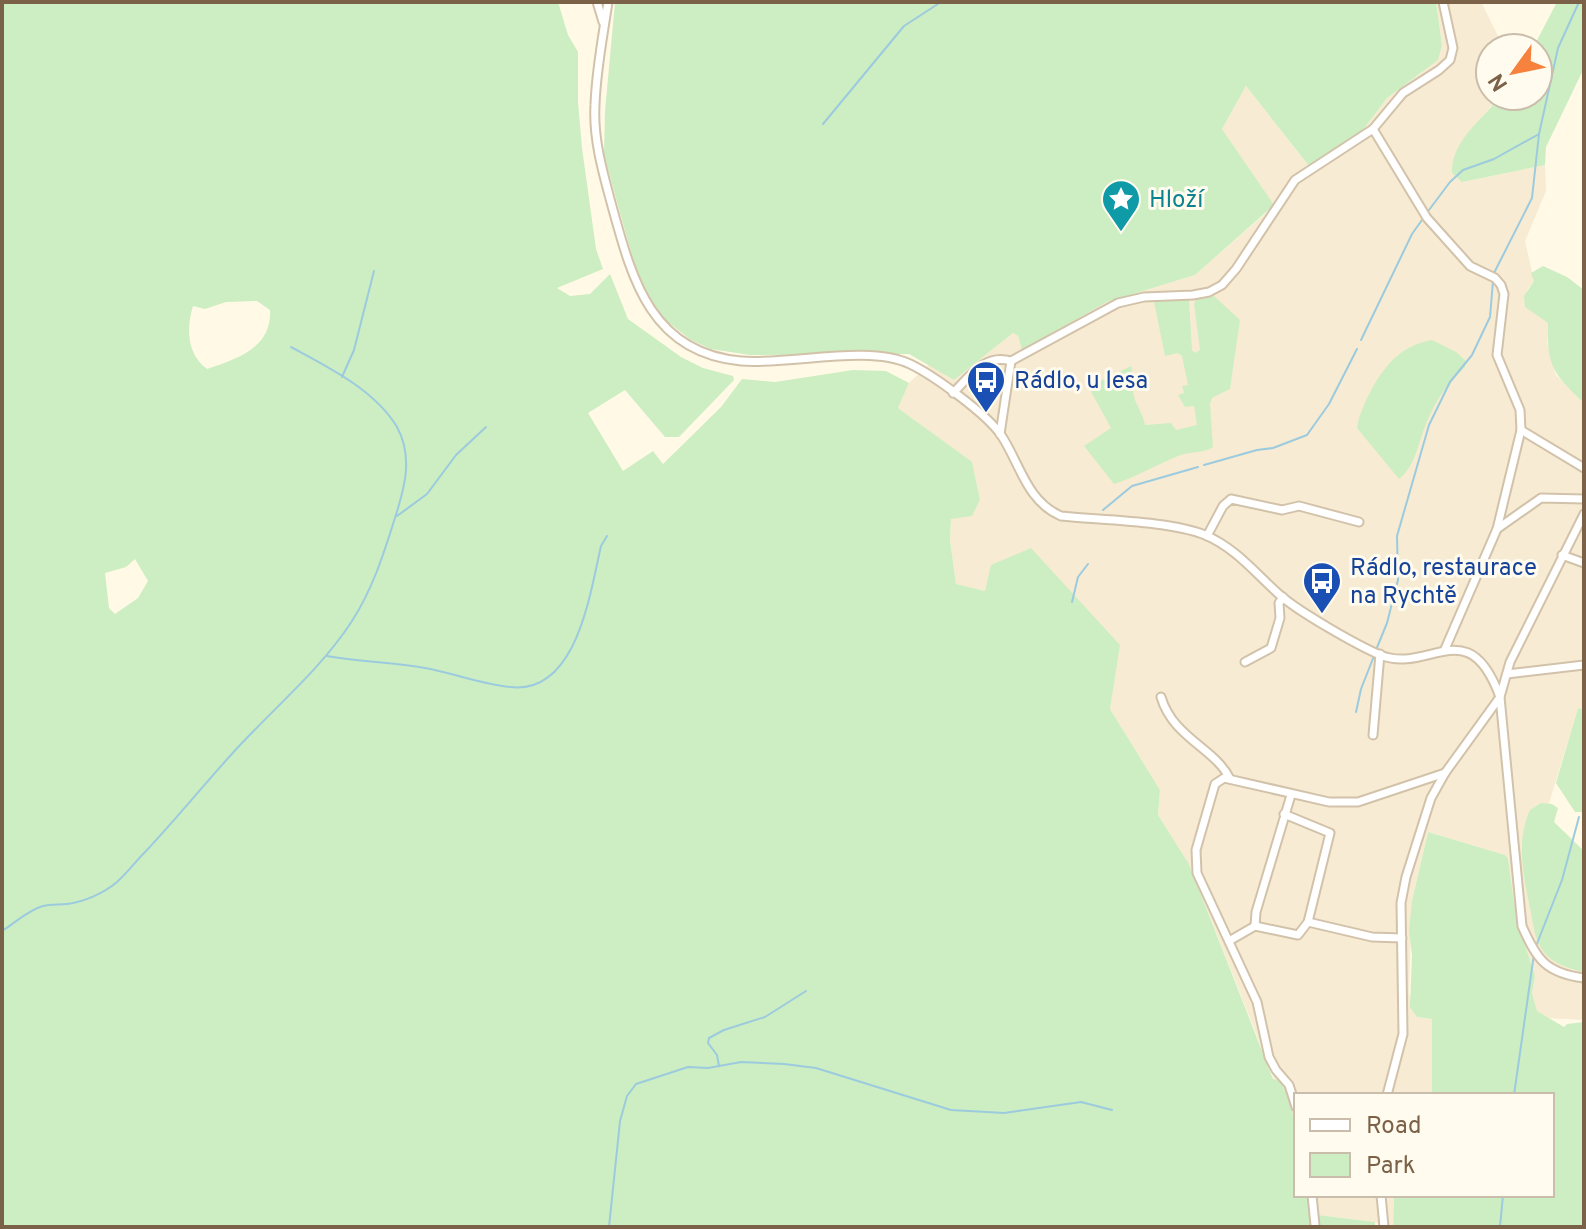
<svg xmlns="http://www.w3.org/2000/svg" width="1586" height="1229" font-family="Overpass,sans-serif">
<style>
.residential{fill:#f7ecd3}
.green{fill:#cdeec2;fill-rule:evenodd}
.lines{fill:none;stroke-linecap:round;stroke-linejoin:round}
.stream{stroke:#9ccade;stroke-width:2}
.minor-casing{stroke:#d2c2aa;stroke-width:11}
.minor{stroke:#fff;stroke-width:7}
.labels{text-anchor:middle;stroke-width:6;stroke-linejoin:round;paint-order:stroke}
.culture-label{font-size:24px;fill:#0d838f;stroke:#fffbee;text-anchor:start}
.transit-label{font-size:24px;fill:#164399;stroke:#fffbee;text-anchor:start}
</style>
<rect width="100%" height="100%" fill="#fff9e6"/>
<g class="residential">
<path d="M1440,2H1481L1504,48H1490V96H1500L1475,125L1462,182L1545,165L1546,191L1525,241L1534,281L1527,290L1548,323L1547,343L1556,375L1584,403V710L1578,708L1531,863L1584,963V1020L1546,1018L1537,1012L1532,993L1535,976L1516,917L1508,858L1505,855L1428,832L1412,901L1409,993L1417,1017L1432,1019V1091L1425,1095H1296V1131L1279,1080L1274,1079L1189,864L1158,815L1160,790L1110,709L1119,644L985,591L956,584L950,540L951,518L980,500L972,463L898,408L909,383L929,364L954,380L1013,333L1018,336L1022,350L1107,302L1195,275L1274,206L1222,129L1246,86L1308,165L1363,130L1387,98L1421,73L1442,44L1436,3Z"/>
<path d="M1307,1195H1394L1393,1227H1383L1375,1222L1310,1214Z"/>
</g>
<g class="green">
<path d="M2,2H558L568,35L578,52V102L582,148L596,249L603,269L557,288L570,296L590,294L610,274L628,319L681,357L703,368L733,376L734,380L679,437H665L625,390L588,413L623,471L653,451L663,464L721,407L742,379L775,382L853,370L886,371L909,383L898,408L972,462L980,500L972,516L951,519L950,540L956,584L985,591L991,565L1031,548L1120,645L1110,709L1160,790L1158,815L1189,864L1273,1079L1279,1080C1301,1113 1296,1157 1296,1195H1307L1310,1214L1375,1222V1227H2ZM257,301L270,310C272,348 237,359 207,369C187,354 186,329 193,306L205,309L226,302ZM135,559L148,581L138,598L115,614L109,608L105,573L126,567Z"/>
<path d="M615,2H1436L1442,45L1438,60L1387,98L1363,130L1309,166L1246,86L1222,129L1274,205L1195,275L1107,302L1022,350L1018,336L1013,333L954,380L909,354L750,355L711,349L691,340L664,319L642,292L604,155L605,111Z"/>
<path d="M1557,2H1584V68L1546,147L1545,165L1462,182L1452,173C1451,140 1483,120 1500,96H1538V48H1533Z"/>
<path d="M1543,266L1567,277L1584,290V403C1554,375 1546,365 1548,323L1525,307L1524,296L1534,281L1531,273Z"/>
<path d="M1214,296L1240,320L1230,389L1212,398L1210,404L1213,447C1203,454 1189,451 1178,456C1156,465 1136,477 1114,484L1084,446L1111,428L1089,388L1090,386L1131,366C1135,377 1131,390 1135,400C1139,409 1143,415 1145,425L1171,423L1176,430L1197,425L1194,406L1185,407L1178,395L1184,393L1182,386L1188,385L1182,356L1178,353L1165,356L1154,302L1156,298L1189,300L1192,350L1195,353L1200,350L1194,304L1196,300Z"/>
<path d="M1432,340L1456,352L1465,360V367C1449,382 1438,397 1429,417C1419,437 1417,465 1399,479L1357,428L1359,418C1372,383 1392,346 1432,340Z"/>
<path d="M1578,708L1584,710V812H1575L1556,783Z"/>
<path d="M1541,803L1552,804L1558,808L1554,822L1584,851L1583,972C1566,967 1551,964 1541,948C1535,939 1533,924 1531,913C1524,878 1515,843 1530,810Z"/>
<path d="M1428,832L1505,855L1508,858L1516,917L1535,976L1532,993L1537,1011L1564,1027L1567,1024L1584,1022V1227H1393L1394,1195H1552V1095H1425L1432,1091V1019L1417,1017L1410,1007L1412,955L1409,931L1412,901Z"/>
</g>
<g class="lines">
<g class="stream">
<path d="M823,124L904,26L941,2"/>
<path d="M1429,210L1450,182L1463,170L1494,159L1539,134L1558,48L1579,2"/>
<path d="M1493,275L1532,198L1539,134"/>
<path d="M1361,340L1412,234L1422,220"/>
<path d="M342,377L354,350L374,271"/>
<path d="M1204,465L1257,450L1273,448L1307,435L1329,404L1357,349"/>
<path d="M1103,510L1132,486L1198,467"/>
<path d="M397,516L427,494L456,455L486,427"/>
<path d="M1072,602L1078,577L1088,564"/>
<path d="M1376,650L1387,623L1398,580L1397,536L1429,425L1450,382L1472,355L1490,317L1493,281"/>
<path d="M327,656C360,662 393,662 425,668C453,673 481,684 510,687C577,695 590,593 601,546L607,536"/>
<path d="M1356,712L1361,689L1374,656"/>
<path d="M2,931C15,923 28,910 43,906C51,904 59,905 67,904C84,902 104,893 117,882C127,873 136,861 146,851C175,820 202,787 230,756C270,711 319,672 352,621C372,590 383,556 394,521C404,490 414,458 397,427C375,390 328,367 291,347"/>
<path d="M1536,946L1562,880L1579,817"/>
<path d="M719,1066L717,1055L708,1043L709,1038L724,1030L765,1017L806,991"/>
<path d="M1514,1095L1534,954"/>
<path d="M609,1227L620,1121L627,1096L636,1084L688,1067L708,1068L741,1062L784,1064L816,1068L951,1110L1004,1113L1081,1102L1112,1110"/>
<path d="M1500,1227L1503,1195"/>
</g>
<defs>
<g id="minor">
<path d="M597,2L603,22"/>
<path d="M608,2C603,36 596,71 595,105C593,139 603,173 612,206C632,279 651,353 741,361C791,365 868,344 910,364C933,375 987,414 1001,435C1020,463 1026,501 1061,516C1099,520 1172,521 1205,535C1236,548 1256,574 1281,596C1301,613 1355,644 1380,655C1429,675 1468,610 1500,697L1522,926C1537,960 1546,973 1584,978"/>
<path d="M1373,129L1427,218L1470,266L1495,278L1501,285L1504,294L1497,355L1520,410L1521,430L1497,529L1445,649"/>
<path d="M953,393C970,376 985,353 1011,361L1118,303L1144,297L1193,295L1209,292L1222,285L1236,269L1295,180L1373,129L1403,93L1439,70L1450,60L1453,48L1443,2"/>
<path d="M1521,430L1584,468"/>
<path d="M1000,434L1011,361"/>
<path d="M1497,529L1541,498L1584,499"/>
<path d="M1207,536L1223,506L1231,499L1282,510L1299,506L1359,522"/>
<path d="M1562,555L1584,563"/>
<path d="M1245,662L1271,648L1280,618L1279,603L1283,597"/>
<path d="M1507,674L1584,665"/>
<path d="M1161,697C1173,738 1215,748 1230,779"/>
<path d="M1373,735L1380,654"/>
<path d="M1308,922L1372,937L1402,938"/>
<path d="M1255,926L1256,912L1291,795"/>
<path d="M1229,941L1255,926L1298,935L1308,922L1330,833L1284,814"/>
<path d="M1387,1095L1403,1034L1401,903L1406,877L1431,798L1445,773L1500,697L1510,662L1584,514"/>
<path d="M1296,1107L1289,1085L1276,1070L1269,1057L1257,1002L1197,873L1196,850L1215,784L1224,778L1329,802H1358L1445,773"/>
<path d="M1312,1195L1315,1225"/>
<path d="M1381,1195L1384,1227"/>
</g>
</defs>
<use href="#minor" class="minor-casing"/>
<use href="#minor" class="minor"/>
</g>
<defs>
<symbol id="sight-pin" viewBox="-11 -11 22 30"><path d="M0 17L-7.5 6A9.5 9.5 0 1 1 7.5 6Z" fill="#0f9aa8" stroke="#fffbee"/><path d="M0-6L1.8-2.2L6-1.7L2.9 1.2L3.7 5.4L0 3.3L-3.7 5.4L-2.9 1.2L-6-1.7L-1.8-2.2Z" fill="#fff"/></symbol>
<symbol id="bus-pin" viewBox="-11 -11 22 30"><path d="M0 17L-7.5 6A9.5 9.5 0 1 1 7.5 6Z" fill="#1a4fb4" stroke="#fffbee"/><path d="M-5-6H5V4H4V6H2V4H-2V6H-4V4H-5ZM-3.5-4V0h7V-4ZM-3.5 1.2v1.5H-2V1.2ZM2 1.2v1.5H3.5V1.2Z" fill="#fff"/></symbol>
</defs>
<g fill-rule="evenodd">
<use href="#sight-pin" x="1099" y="177" width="44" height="60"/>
<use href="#bus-pin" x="964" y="358" width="44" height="60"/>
<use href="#bus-pin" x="1300" y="559" width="44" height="60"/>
</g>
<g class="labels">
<g class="culture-label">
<text x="1149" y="207">Hloží</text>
</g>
<g class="transit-label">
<text x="1014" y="388">Rádlo, u lesa</text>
<text x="1350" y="575">Rádlo, restaurace<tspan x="1350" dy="28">na Rychtě</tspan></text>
</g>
</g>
<rect width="1586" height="1229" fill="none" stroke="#7b6147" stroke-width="8"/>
<rect x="1294" y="1093" width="260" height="104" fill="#fffbee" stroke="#cabdab" stroke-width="2"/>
<rect x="1310" y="1119" width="40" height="12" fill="#ffffff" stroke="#cabdab" stroke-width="2"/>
<text x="1366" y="1133" font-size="24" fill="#7b6147">Road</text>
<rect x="1310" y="1153" width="40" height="24" fill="#cdeec2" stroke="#cabdab" stroke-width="2"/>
<text x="1366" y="1173" font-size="24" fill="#7b6147">Park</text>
<g transform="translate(1514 72) rotate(237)"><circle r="38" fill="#fffbee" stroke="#cabdab" stroke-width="2"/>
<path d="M0-6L14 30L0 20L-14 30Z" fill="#f6823e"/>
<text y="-12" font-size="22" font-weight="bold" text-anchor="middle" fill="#7b6147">N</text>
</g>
</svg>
